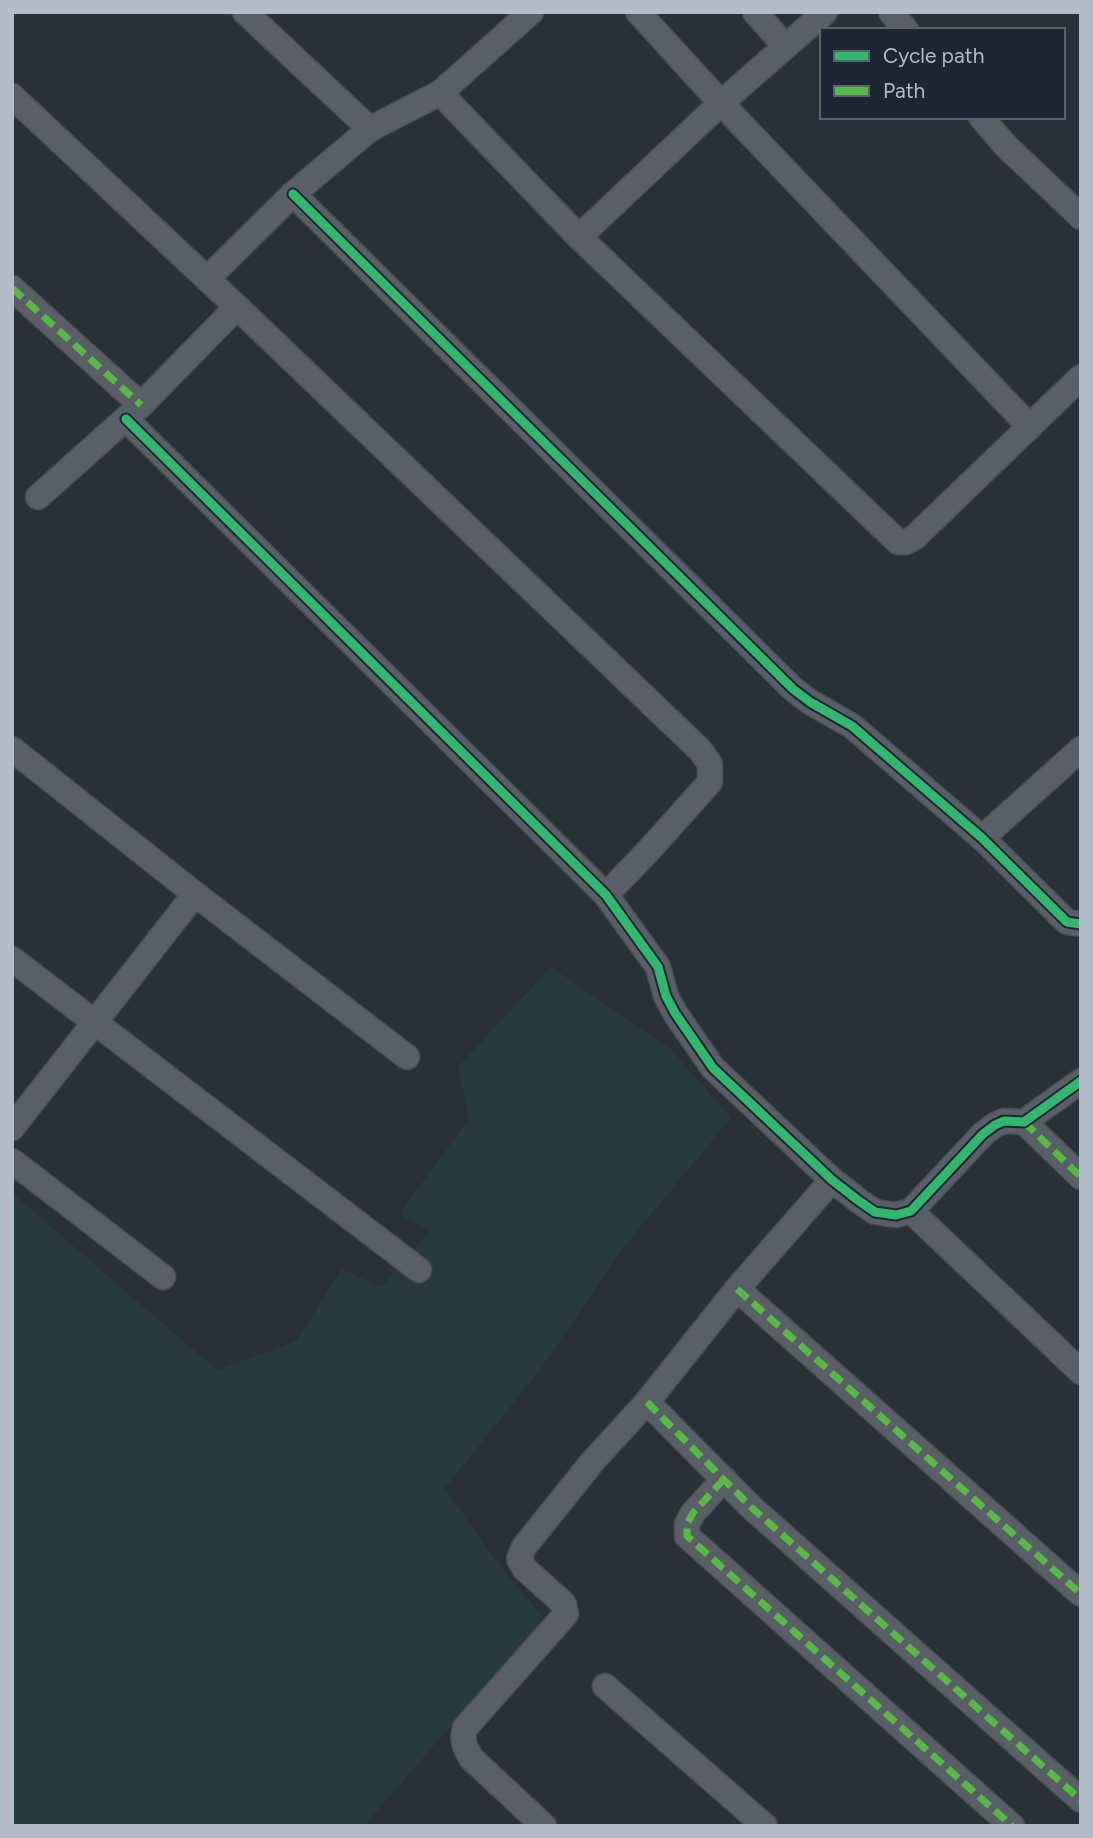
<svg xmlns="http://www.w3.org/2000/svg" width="1093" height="1838" font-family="Figtree,sans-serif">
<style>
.green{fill:#273a3e}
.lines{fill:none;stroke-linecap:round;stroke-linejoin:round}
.street-casing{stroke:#484c53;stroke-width:27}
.street{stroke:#5a5e66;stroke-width:24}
.quiet{stroke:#58b947;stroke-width:7;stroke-dasharray:14 7;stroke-linecap:butt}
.cycleway-casing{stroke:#1d2633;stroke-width:13}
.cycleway{stroke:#33b770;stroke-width:9}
</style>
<rect width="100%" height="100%" fill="#2a3038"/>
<path class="green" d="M551,967L671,1049L731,1118L623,1248L542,1367L445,1488L488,1550L544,1619L364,1826H12V1193L217,1370L296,1341L342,1269L381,1287L430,1231L399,1214L469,1119L458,1067Z"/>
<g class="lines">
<defs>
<g id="street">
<path d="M245,12L370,129"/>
<path d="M638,12L721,103L1030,427"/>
<path d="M755,12L785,46"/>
<path d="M891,12L906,30"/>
<path d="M440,93L579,237L898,542H906L915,537L1081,377"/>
<path d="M12,96L237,307L700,750L710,764V782L650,849L606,895"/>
<path d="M981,117L1006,146L1081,217"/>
<path d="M293,194L793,689L810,702L852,726L982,838L1067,922L1081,924"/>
<path d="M579,237L721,103L825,12"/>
<path d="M207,279L293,194L370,129L440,93L531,12"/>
<path d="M12,288L141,405"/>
<path d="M126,419L606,895L658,967L666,996L675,1013L713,1068L832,1180L859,1201L875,1212L896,1215L911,1211L983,1134L995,1125L1004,1121L1024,1122L1081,1081"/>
<path d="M38,497L141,405L237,307"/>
<path d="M12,749L195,894L407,1057"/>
<path d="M982,838L1081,749"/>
<path d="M12,959L419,1270"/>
<path d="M1024,1122L1081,1177"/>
<path d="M12,1128L195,894"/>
<path d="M12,1161L163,1277"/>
<path d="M911,1211L1081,1372"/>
<path d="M737,1289L1081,1594"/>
<path d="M647,1402L751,1507L1081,1800"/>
<path d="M724,1479L693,1513L687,1524V1536L1012,1826"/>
<path d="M605,1686L765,1826"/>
<path d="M544,1826L471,1758C465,1747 461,1740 465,1728L566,1614L564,1604L525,1569L519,1559L524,1547L593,1461L647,1402L737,1289L832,1180"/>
</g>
</defs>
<use href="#street" class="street-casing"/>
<use href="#street" class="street"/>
<g class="quiet">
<path d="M12,288L141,405"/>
<path d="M1024,1122L1081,1177"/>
<path d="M737,1289L1081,1594"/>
<path d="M647,1402L751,1507L1081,1800"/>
<path d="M724,1479L693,1513L687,1524V1536L1012,1826"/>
</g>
<defs>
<g id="cycleway">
<path d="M293,194L793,689L810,702L852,726L982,838L1067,922L1081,924"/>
<path d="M126,419L606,895L658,967L666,996L675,1013L713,1068L832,1180L859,1201L875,1212L896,1215L911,1211L983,1134L995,1125L1004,1121L1024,1122L1081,1081"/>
</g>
</defs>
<use href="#cycleway" class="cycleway-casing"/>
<use href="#cycleway" class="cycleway"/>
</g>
<rect width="1093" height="1838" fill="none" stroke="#b4bcc9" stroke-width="28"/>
<rect x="820" y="28" width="245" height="91" fill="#1d2633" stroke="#59626f" stroke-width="2"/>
<rect x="834" y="51" width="35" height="10" fill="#33b770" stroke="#59626f" stroke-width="2"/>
<text x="883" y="63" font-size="21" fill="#b4bcc9">Cycle path</text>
<rect x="834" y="86" width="35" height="10" fill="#58b947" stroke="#59626f" stroke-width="2"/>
<text x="883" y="98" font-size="21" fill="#b4bcc9">Path</text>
</svg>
